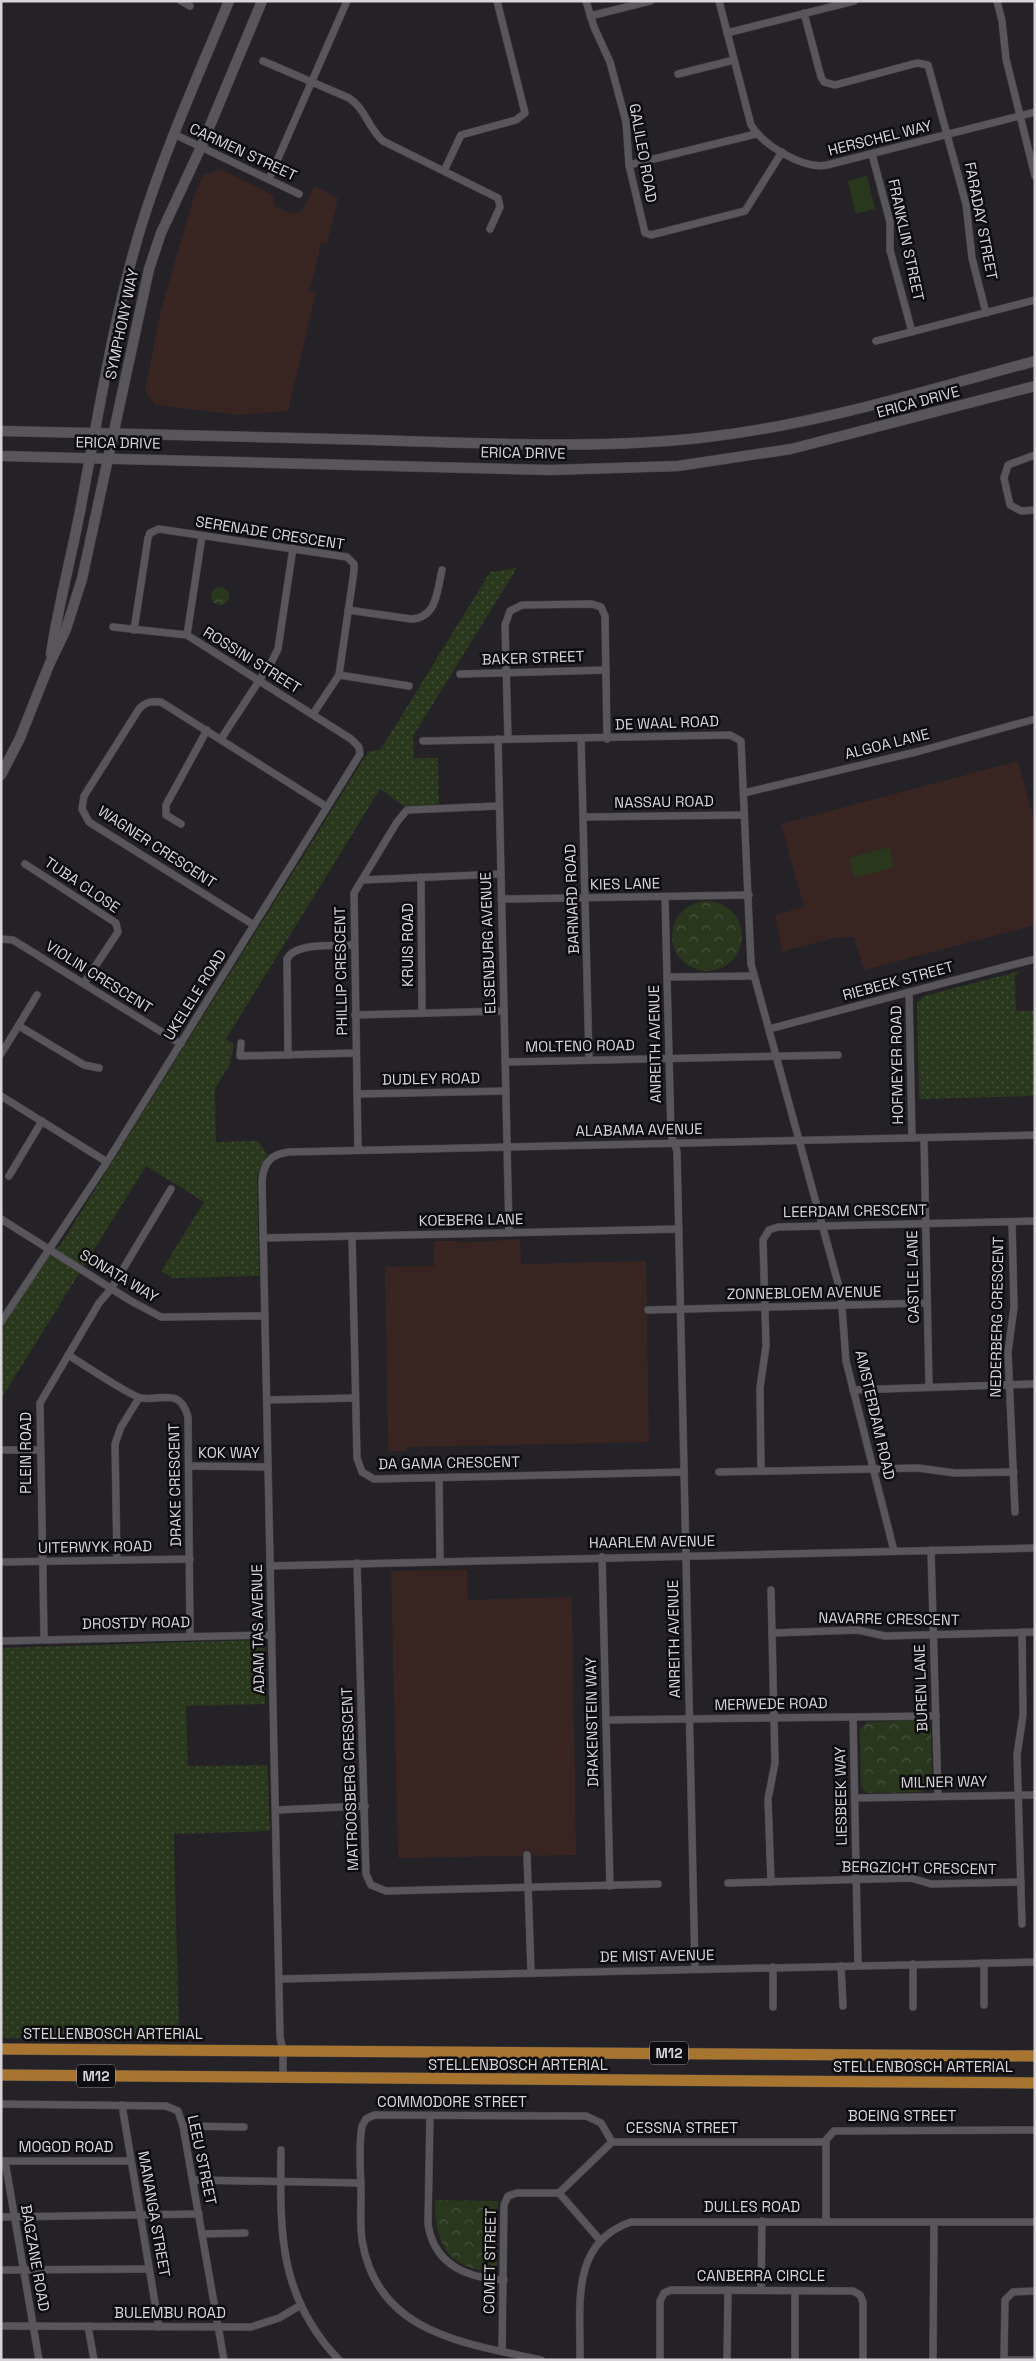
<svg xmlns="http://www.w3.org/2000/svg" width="1036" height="2361" font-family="'Space Grotesk',sans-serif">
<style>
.education{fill:#382522}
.grass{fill:url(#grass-dots)}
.park{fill:url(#park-crowns)}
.garden{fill:#29371d}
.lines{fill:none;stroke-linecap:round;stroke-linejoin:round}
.street-casing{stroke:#424043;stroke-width:8}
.secondary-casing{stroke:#424043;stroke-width:11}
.primary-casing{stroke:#424043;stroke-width:12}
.street{stroke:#58555b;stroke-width:7}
.secondary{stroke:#58555b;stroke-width:10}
.primary{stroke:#a87530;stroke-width:11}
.labels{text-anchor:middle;stroke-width:5;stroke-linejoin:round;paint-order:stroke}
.shield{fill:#0d0c0e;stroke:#9a999b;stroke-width:1}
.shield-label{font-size:14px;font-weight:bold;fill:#d7d5d8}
.street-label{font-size:15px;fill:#d7d5d8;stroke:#0d0c0e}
</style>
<defs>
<pattern id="grass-dots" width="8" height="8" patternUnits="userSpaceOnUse" patternTransform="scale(1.25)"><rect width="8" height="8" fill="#29371d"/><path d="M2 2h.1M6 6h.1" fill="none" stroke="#47533d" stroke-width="1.8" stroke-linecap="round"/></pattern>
<pattern id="park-crowns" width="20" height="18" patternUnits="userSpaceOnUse" patternTransform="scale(1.25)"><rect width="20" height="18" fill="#29371d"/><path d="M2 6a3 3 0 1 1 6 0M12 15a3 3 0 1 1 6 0" fill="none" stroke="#47533d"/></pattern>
</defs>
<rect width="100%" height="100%" fill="#242226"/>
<g class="education">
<path d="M220,169L273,195L274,206L293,214L302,211L314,186L338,198L327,243H321L310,290L316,292L288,411L239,415L156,405L145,391L160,314L192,203L202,176Z"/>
<path d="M1018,761L1035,823V925L864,970L854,937L834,938L782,952L775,915L804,907L781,824Z"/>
<path d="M520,1239L521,1264L646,1261L649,1442L407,1447L406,1451H388L385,1267L434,1266V1241H456L458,1243Z"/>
<path d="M467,1570L468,1600L572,1597L576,1855L398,1858L391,1571Z"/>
</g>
<g class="grass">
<path d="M517,568L413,736L414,758H438L439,804L404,806L380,789L226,1039L234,1044L230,1064L215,1089L216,1142L258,1141L267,1154L257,1176L259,1276L173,1278L161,1271L204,1202L146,1166L1,1399V1330L46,1260L61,1244L368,752L381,749L490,572Z"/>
<path d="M1020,971L1015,976L1016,1011H1035V1096L919,1099L917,1003L924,996Z"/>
<path d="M259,1640L265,1647V1704L186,1706L188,1766L267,1765L270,1831L174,1834L179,2038H1V1648Z"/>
</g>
<g class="park">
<circle cx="220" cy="596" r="9"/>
<circle cx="707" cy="936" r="35"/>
<path d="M922,1720L928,1723L931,1728L932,1784L930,1788L921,1792L871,1793L864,1791L861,1786L860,1729L867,1722Z"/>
<path d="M435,2200L498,2201L497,2266L491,2272C445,2267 435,2242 435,2200Z"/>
</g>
<g class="garden">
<path d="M867,176L875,209L856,214L848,181Z"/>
<path d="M889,847L894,867L854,878L849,858Z"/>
</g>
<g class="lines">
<defs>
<g id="street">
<path d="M181,1L190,6"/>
<path d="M586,1L594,27L610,62L626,122L629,165L645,233L651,235L745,211L782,152"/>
<path d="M719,1L751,125C763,145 804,170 827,165L1035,112"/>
<path d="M997,1L1002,21L1006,59L1035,176"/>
<path d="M804,13L821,77L824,82L835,85L917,63L928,65L966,204L972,258L986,313"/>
<path d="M590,16L650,1"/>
<path d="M727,33L854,1"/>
<path d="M263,61L349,98C365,108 368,128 383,141L498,198L500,207L490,229"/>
<path d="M678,74L734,60"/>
<path d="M174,134L299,194"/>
<path d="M872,154L890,222V250L912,332"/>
<path d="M629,165L756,134"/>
<path d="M444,171L461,135L516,120L525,113L497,1"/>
<path d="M269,179L347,1"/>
<path d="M876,341L1035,300"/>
<path d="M1035,455L1008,465L1004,478L1010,505L1021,511L1035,510"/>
<path d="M348,610L411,619C437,618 437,591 442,570"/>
<path d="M134,630L148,538L150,533L159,529L347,557L354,564V571L339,675L313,714"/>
<path d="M187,635L202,536"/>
<path d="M460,674L606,670"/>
<path d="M339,675L409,686"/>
<path d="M581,738L589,1059"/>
<path d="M221,739L272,661L278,649L293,548"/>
<path d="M498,739L509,1233"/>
<path d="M508,739L505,625L510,611L522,605L592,604L601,607L605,616L607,739"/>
<path d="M423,741L730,735L741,741L751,964L841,1294L846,1361L894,1551"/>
<path d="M744,793L920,751L1035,719"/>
<path d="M584,817L744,815"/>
<path d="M181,824L166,815V805L207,730"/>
<path d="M25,864L116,923L118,932L84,983"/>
<path d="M421,877L422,1013"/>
<path d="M362,880L500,874"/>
<path d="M665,897L671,1135L677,1151L695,1969"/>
<path d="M501,899L749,895"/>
<path d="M254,925L89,822L82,809L84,796L139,709C145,702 151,701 161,702L327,807"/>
<path d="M1,939L13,940L181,1044"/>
<path d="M667,977L754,976"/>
<path d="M909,992L912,1138"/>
<path d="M355,1015L504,1011"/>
<path d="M19,1026L84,1065L99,1068"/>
<path d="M769,1029L1035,959"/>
<path d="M241,1043L240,1056L356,1053"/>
<path d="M1,1054L37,995"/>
<path d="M288,1055L287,959C295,942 337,946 353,945"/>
<path d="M505,1062L838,1055"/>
<path d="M357,1094L506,1091"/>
<path d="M1,1096L107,1162"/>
<path d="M924,1138L929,1386"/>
<path d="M358,1150L354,893L397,822L407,810L498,806"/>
<path d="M9,1176L42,1121"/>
<path d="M1,1219L131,1301L161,1317L265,1316"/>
<path d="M1012,1222L1014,1307L1008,1352L1015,1512"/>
<path d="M352,1236L357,1458L362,1472L374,1479L684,1472"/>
<path d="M263,1238L679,1229"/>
<path d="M648,1310L927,1303"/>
<path d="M1,1322L107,1162L360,754L359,747L351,739L187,635L113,627"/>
<path d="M68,1355C80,1362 130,1396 141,1398C162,1401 180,1387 188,1417L190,1635"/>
<path d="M853,1390L1035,1384"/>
<path d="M267,1400L355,1398"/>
<path d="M1,1450H39"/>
<path d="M189,1466L268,1467"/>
<path d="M761,1471L760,1388L766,1346L763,1240L769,1230L778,1227L1035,1221"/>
<path d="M719,1472L918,1468L955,1473L1014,1472"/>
<path d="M439,1478L440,1560"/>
<path d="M931,1550L938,1796"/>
<path d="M602,1557L610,1886"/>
<path d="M117,1560L115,1444L121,1427L139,1398"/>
<path d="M1,1562L190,1559"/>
<path d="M357,1563L366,1874L371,1885L386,1891L658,1884"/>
<path d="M270,1566L1035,1548"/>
<path d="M772,1633L858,1630L885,1636L1035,1632"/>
<path d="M44,1638L40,1403L99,1303L111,1289L171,1189"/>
<path d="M1,1641L272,1635"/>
<path d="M853,1717L858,1965"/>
<path d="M606,1720L936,1716"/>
<path d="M855,1798L1035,1795"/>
<path d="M276,1810L365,1806"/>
<path d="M527,1855L531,1972"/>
<path d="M771,1882L768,1799L775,1763L771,1590"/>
<path d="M728,1883L911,1878L931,1884L1021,1882"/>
<path d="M1022,1924L1017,1755L1023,1715L1022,1632"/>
<path d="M984,1963V2005"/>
<path d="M913,1964V2007"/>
<path d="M841,1966L843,2006"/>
<path d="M773,1967V2007"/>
<path d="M279,1979L1035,1962"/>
<path d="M283,2077V2050L280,2037L262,1180C264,1162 271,1154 289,1152L1035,1135"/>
<path d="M1,2104L166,2106L178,2111L183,2126L224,2360"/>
<path d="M122,2105L159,2327"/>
<path d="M430,2115L428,2224C434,2264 466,2278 504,2280"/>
<path d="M183,2126L244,2127"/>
<path d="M281,2150C280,2232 278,2296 339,2360"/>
<path d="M2,2161H131"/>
<path d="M5,2161L39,2360"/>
<path d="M193,2180L361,2183"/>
<path d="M559,2193L612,2142H826"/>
<path d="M1,2217L199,2214"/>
<path d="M826,2221V2140L834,2131L1035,2130"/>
<path d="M202,2234L245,2233"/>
<path d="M1,2270L149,2269"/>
<path d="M761,2290L762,2221"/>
<path d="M1,2326L251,2327L279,2318L301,2305"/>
<path d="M88,2326L94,2360"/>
<path d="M502,2351L504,2205L508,2196L517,2193H559L600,2240"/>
<path d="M541,2360C465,2343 377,2334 362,2240C360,2225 361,2209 361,2194C361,2172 358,2148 362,2126L366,2119L374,2115L586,2116L601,2123L612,2142"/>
<path d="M580,2360C581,2307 569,2243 631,2222H1035"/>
<path d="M660,2360V2301L664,2293L671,2290L853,2291L860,2295L863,2302V2360"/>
<path d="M727,2360L728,2290"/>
<path d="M795,2360V2291"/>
<path d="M933,2360L934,2222"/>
<path d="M1004,2360L1005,2300L1013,2292L1035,2291"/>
<path d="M1004,2360H1035"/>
</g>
<g id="secondary">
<path d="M1,431C125,434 249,436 373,440C484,443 598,450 708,437C820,424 927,390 1035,361"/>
<path d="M1,456L551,470L678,466L791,449L1035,386"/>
<path d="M51,654C59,600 74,548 83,495C100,406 114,316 140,230C164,151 198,76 229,1"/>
<path d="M1,775L20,738L49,665L66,629L82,579L149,269L161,233L201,147L262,1"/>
</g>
<g id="primary">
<path d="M1,2049L1035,2056"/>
<path d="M1,2075L1035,2083"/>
</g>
</defs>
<use href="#street" class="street-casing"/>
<use href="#secondary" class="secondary-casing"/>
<use href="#primary" class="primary-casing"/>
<use href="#street" class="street"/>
<use href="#secondary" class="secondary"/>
<use href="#primary" class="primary"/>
</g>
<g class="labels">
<g class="shield">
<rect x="650" y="2041.5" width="38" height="23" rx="4"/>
<rect x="77" y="2064.5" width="38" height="23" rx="4"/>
</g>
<g class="shield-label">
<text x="669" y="2058">M12</text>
<text x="96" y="2081">M12</text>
</g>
<g class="street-label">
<text transform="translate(880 138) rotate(-14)" y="5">HERSCHEL WAY</text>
<text transform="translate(243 152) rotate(25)" y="5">CARMEN STREET</text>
<text transform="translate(643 153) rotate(80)" y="5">GALILEO ROAD</text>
<text transform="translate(981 221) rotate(79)" y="5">FARADAY STREET</text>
<text transform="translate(906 240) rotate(78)" y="5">FRANKLIN STREET</text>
<text transform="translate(122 324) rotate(-78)" y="5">SYMPHONY WAY</text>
<text transform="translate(918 402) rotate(-15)" y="5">ERICA DRIVE</text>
<text transform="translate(118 443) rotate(1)" y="5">ERICA DRIVE</text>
<text transform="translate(523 453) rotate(1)" y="5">ERICA DRIVE</text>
<text transform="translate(270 533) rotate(9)" y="5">SERENADE CRESCENT</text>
<text transform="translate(533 658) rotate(-2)" y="5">BAKER STREET</text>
<text transform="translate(252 660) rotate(32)" y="5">ROSSINI STREET</text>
<text transform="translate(667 723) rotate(-2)" y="5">DE WAAL ROAD</text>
<text transform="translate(887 744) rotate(-14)" y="5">ALGOA LANE</text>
<text transform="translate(664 802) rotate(-1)" y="5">NASSAU ROAD</text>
<text transform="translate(157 847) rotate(33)" y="5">WAGNER CRESCENT</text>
<text transform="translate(625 884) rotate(-1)" y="5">KIES LANE</text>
<text transform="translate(82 885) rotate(34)" y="5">TUBA CLOSE</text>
<text transform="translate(572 899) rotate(-92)" y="5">BARNARD ROAD</text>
<text transform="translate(488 943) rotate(-92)" y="5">ELSENBURG AVENUE</text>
<text transform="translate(408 945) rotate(-90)" y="5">KRUIS ROAD</text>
<text transform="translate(341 971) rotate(-91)" y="5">PHILLIP CRESCENT</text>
<text transform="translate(99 977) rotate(32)" y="5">VIOLIN CRESCENT</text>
<text transform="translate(898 981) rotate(-15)" y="5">RIEBEEK STREET</text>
<text transform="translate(195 995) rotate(-58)" y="5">UKELELE ROAD</text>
<text transform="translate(655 1044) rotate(-91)" y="5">ANREITH AVENUE</text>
<text transform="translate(580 1046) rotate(-1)" y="5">MOLTENO ROAD</text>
<text transform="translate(897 1065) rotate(-91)" y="5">HOFMEYER ROAD</text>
<text transform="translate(431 1079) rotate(-1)" y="5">DUDLEY ROAD</text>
<text transform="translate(639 1130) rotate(-1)" y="5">ALABAMA AVENUE</text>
<text transform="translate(855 1211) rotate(-1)" y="5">LEERDAM CRESCENT</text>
<text transform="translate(471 1220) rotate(-1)" y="5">KOEBERG LANE</text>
<text transform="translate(119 1276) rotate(31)" y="5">SONATA WAY</text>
<text transform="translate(913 1277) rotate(-91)" y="5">CASTLE LANE</text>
<text transform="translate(804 1293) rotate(-1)" y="5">ZONNEBLOEM AVENUE</text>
<text transform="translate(997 1317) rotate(-89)" y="5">NEDERBERG CRESCENT</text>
<text transform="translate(875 1415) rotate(77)" y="5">AMSTERDAM ROAD</text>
<text transform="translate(26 1453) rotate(-90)" y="5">PLEIN ROAD</text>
<text x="229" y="1458">KOK WAY</text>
<text transform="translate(449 1463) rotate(-1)" y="5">DA GAMA CRESCENT</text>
<text transform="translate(175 1485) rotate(-91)" y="5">DRAKE CRESCENT</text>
<text transform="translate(652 1542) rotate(-1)" y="5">HAARLEM AVENUE</text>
<text transform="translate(95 1547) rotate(-1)" y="5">UITERWYK ROAD</text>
<text transform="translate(889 1619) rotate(1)" y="5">NAVARRE CRESCENT</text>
<text transform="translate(136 1623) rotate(-1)" y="5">DROSTDY ROAD</text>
<text transform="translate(258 1629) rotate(-91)" y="5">ADAM TAS AVENUE</text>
<text transform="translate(674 1639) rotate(-91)" y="5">ANREITH AVENUE</text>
<text transform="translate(921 1688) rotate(-92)" y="5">BUREN LANE</text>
<text transform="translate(771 1704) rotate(-1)" y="5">MERWEDE ROAD</text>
<text transform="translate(592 1722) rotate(-91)" y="5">DRAKENSTEIN WAY</text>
<text transform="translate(350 1779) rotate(-92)" y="5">MATROOSBERG CRESCENT</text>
<text transform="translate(944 1782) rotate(-1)" y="5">MILNER WAY</text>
<text transform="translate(841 1796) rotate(-91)" y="5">LIESBEEK WAY</text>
<text transform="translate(919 1868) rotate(1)" y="5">BERGZICHT CRESCENT</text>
<text transform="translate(657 1956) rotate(-1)" y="5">DE MIST AVENUE</text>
<text x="113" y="2039">STELLENBOSCH ARTERIAL</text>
<text x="518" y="2070">STELLENBOSCH ARTERIAL</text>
<text x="923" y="2072">STELLENBOSCH ARTERIAL</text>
<text x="452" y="2107">COMMODORE STREET</text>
<text x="902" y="2121">BOEING STREET</text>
<text x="682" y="2133">CESSNA STREET</text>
<text x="66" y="2152">MOGOD ROAD</text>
<text transform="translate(202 2160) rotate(78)" y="5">LEEU STREET</text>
<text x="752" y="2212">DULLES ROAD</text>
<text transform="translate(154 2214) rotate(80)" y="5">MANANGA STREET</text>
<text transform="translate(35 2258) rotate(80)" y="5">BAGZANE ROAD</text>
<text transform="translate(490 2261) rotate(-89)" y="5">COMET STREET</text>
<text x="761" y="2281">CANBERRA CIRCLE</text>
<text x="170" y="2318">BULEMBU ROAD</text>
</g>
</g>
<rect width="1036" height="2361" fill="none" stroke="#d7d5d8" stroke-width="5"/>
</svg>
